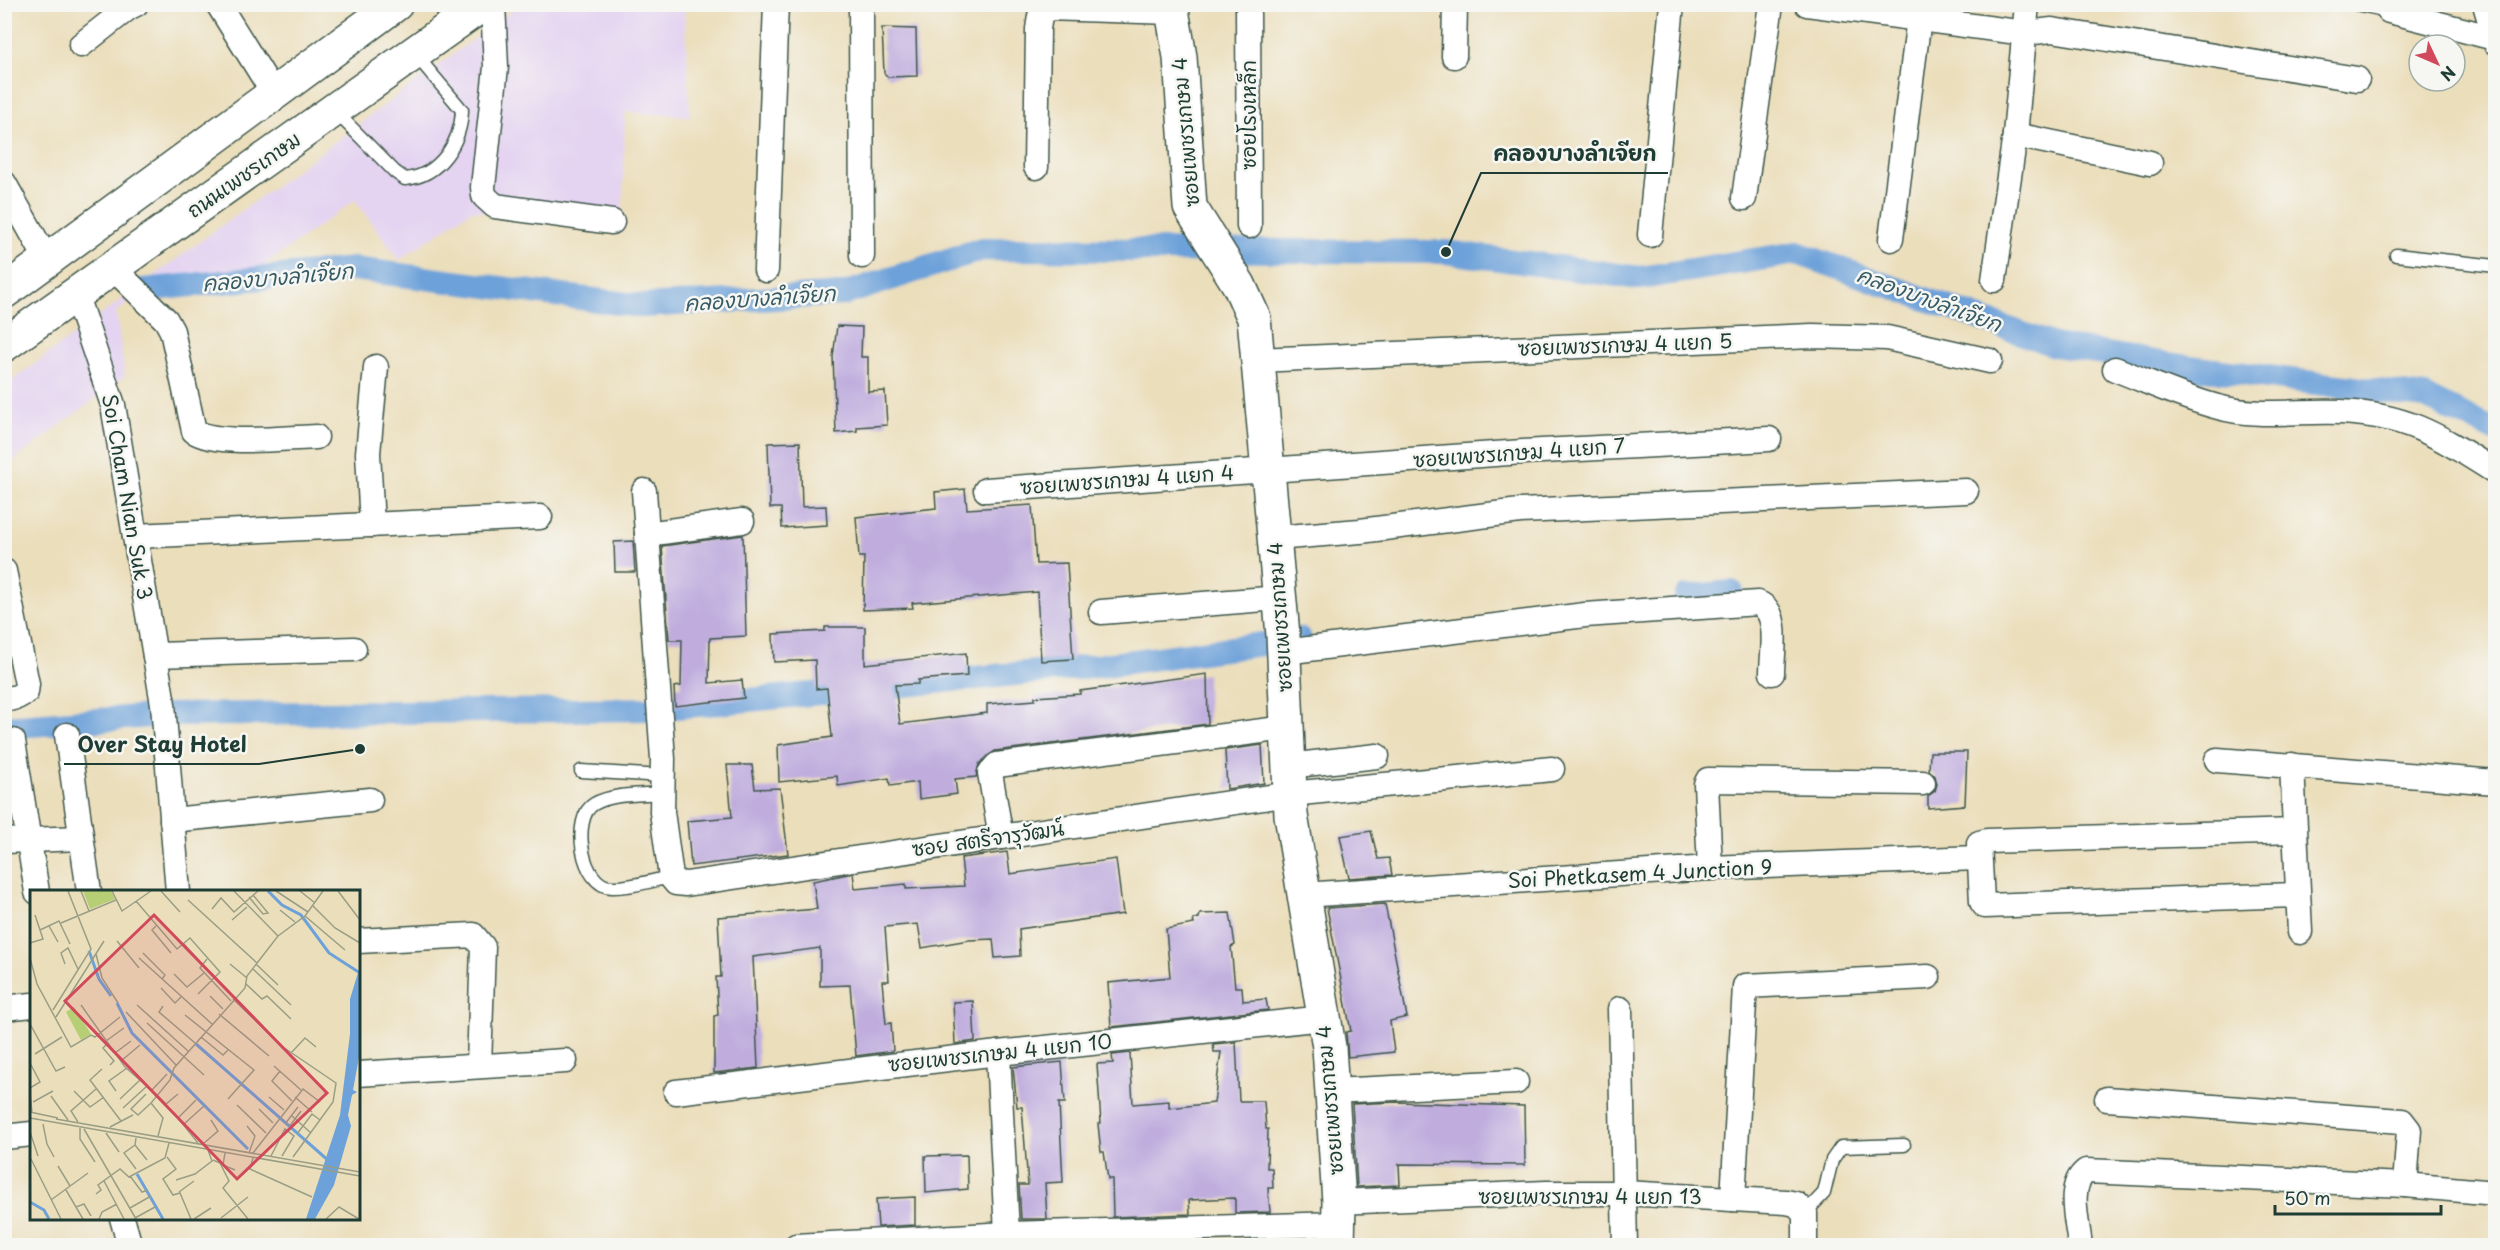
<svg xmlns="http://www.w3.org/2000/svg" width="2500" height="1250" font-family="'Playpen Sans','Playpen Sans Thai',sans-serif">
<style>
.built{fill:#e4d3f1}
.lines{fill:none;stroke-linecap:round;stroke-linejoin:round}
.canal{stroke:#6da1d9;stroke-width:24}
.building{fill:#c0adde}
.lane-casing{stroke:#3e5548;stroke-width:15}
.street-casing{stroke:#3e5548;stroke-width:27}
.secondary-casing{stroke:#3e5548;stroke-width:36}
.primary-casing{stroke:#3e5548;stroke-width:36}
.lane{stroke:#fff;stroke-width:12}
.street{stroke:#fff;stroke-width:24}
.secondary{stroke:#fff;stroke-width:33}
.primary{stroke:#fff;stroke-width:33}
.labels{text-anchor:middle;stroke-width:5;stroke-linejoin:round;paint-order:stroke}
.street-label{font-size:20px;fill:#1f3d34;stroke:#f6f6f2}
.water-label{font-size:21px;font-style:italic;fill:#365b66;stroke:#f6f6f2}
.inset-river{fill:none;stroke:#6da1d9;stroke-width:3}
.inset-road{fill:none;stroke:#999e85;stroke-width:1.5}
.view{fill:#d1495b;fill-opacity:0.15;stroke:#d1495b;stroke-width:3}
.inset-edge{fill:none;stroke:#1f3d34;stroke-width:3}
.leader{fill:none;stroke:#1f3d34;stroke-width:2}
.callout-dot{fill:#1f3d34;stroke:#f6f6f2;stroke-width:2}
.callout-label{font-size:21px;text-anchor:middle;font-weight:bold;fill:#1f3d34;stroke:#f6f6f2;stroke-width:5;stroke-linejoin:round;paint-order:stroke}
</style>
<rect width="100%" height="100%" fill="#f6f6f2"/>
<filter id="ink" filterUnits="userSpaceOnUse"><feTurbulence type="fractalNoise" baseFrequency=".0167" numOctaves="2"/><feDisplacementMap in="SourceGraphic" scale="12" xChannelSelector="R" yChannelSelector="G"/><feConvolveMatrix kernelMatrix="1 2 1 2 8 2 1 2 1" color-interpolation-filters="sRGB"/></filter>
<filter id="wash" filterUnits="userSpaceOnUse"><feTurbulence type="fractalNoise" baseFrequency=".008" numOctaves="4" result="noise"/><feDisplacementMap in="SourceGraphic" scale="24" xChannelSelector="R" yChannelSelector="G"/><feGaussianBlur stdDeviation="1.35" result="paint"/><feColorMatrix in="noise" values="0 0 0 0 0 0 0 0 0 0 0 0 0 0 0 0 0 1.4 0 .05"/><feComposite in="paint" operator="in"/></filter>
<g filter="url(#wash)">
<rect width="100%" height="100%" fill="#ebdebb"/>
<path class="built" d="M520,5H684L690,116L625,112L622,233L472,210L399,260L355,200L255,272L160,280L116,312L125,376L5,467V386Z"/>
<g class="lines">
<g class="canal">
<path d="M143,290L354,269L642,306L844,294L982,249L1446,252L1640,278L1797,253L2054,345L2174,365L2425,397L2496,431"/>
<path d="M1686,597L1732,592"/>
<path d="M4,727L165,715L656,709L1098,666L1300,639"/>
</g>
</g>
<g id="blocks">
<g class="building">
<path d="M882,28L916,29L917,76L888,77L884,73Z"/>
<path d="M837,326L862,327L861,357H868V392L885,391L887,425L857,427V431L836,433L833,357Z"/>
<path d="M800,442L802,507L826,506L827,525L782,528L781,508H770L768,443Z"/>
<path d="M965,489L967,509L1032,505L1036,564L1067,563L1073,659L1041,661L1037,592L912,603L913,608L863,610L864,557H859L856,517L936,508L935,492Z"/>
<path d="M743,535L746,636L710,638L709,683L742,680L744,698L675,706L674,687L681,686L682,640H669L662,546Z"/>
<path d="M633,541L635,572H615L614,542Z"/>
<path d="M825,627H865V664L966,653L967,676L918,680V684L895,685L900,724L987,713V704L1035,700V697L1080,694V691L1207,674L1208,724L995,751L979,764L976,777L955,779L957,794L919,799L918,782L890,786L889,778L838,786L837,776L779,782L778,745L832,737L827,688L816,689L815,660L774,662L773,634L825,631Z"/>
<path d="M1262,745L1264,783L1227,789L1225,750Z"/>
<path d="M1930,752H1967L1965,805L1928,808V796L1935,791L1937,784L1935,776L1929,770Z"/>
<path d="M727,765H752L755,789L780,788L788,854L691,866L687,821L732,817Z"/>
<path d="M1371,831L1378,859L1389,858L1392,875L1349,878L1340,836Z"/>
<path d="M1007,852L1010,874L1116,859L1123,914L1019,929L1020,956L995,958L993,939L969,940L922,948L918,924L885,927L889,981H882L886,1024L891,1023L893,1051L856,1056L850,985L820,986V948L753,957L758,1068L714,1073V1016L718,1015L716,977H721L718,917L817,909L813,881L853,873L855,889L906,884V889L964,886L961,858Z"/>
<path d="M1385,904L1407,1017L1390,1021L1394,1052L1348,1057L1346,1032L1351,1031L1327,908Z"/>
<path d="M1230,913L1235,945L1231,947L1235,987H1242L1243,1001L1266,999L1268,1010L1111,1027L1108,983L1170,977L1166,929L1194,924L1193,920L1199,918L1200,914Z"/>
<path d="M973,1001L975,1041L955,1044L953,1002Z"/>
<path d="M1236,1042L1239,1101H1264L1266,1129H1268L1267,1168H1272L1273,1188H1268L1270,1212L1235,1213V1198L1189,1200L1190,1214L1113,1217L1112,1179H1108L1104,1152H1101L1098,1124L1101,1123L1097,1064L1113,1063L1112,1055L1130,1053L1133,1104L1169,1101V1108L1214,1103L1221,1052H1214L1213,1044Z"/>
<path d="M1062,1062L1065,1103H1059L1063,1182L1045,1183L1047,1219H1021L1019,1185H1028L1022,1107H1017L1013,1067Z"/>
<path d="M1397,1102L1524,1106L1525,1165L1399,1164L1400,1185L1357,1187L1352,1104Z"/>
<path d="M967,1155L968,1189L926,1193L925,1156Z"/>
<path d="M915,1197V1225L878,1227L876,1199Z"/>
</g>
</g>
</g>
<g filter="url(#ink)">
<use href="#blocks" fill-opacity="0" stroke="#3e5548" stroke-width="1.5"/>
<g class="lines">
<defs>
<g id="lane">
<path d="M2355,4L2389,11"/>
<path d="M335,111L395,172L405,179C440,176 461,142 462,110L415,54"/>
<path d="M2396,255L2496,266"/>
<path d="M581,771L663,776"/>
<path d="M662,793C641,795 614,793 594,804C571,817 581,887 612,887C631,888 653,880 671,877"/>
<path d="M1805,1213L1824,1193L1832,1160L1841,1147L1904,1145"/>
</g>
<g id="street">
<path d="M218,4L274,94"/>
<path d="M493,4L496,67L483,187L484,196L495,206L612,222"/>
<path d="M861,4L862,256"/>
<path d="M1248,4L1249,226"/>
<path d="M1807,4L2025,33L2052,30L2357,79"/>
<path d="M2485,4L2496,43"/>
<path d="M2389,11L2494,38"/>
<path d="M81,45L128,8L136,4"/>
<path d="M1454,56L1455,4"/>
<path d="M2015,135L2150,163"/>
<path d="M1036,167L1038,29L1040,16L1046,8L1173,12"/>
<path d="M4,183L47,260"/>
<path d="M1744,198L1771,4"/>
<path d="M1650,235L1672,4"/>
<path d="M1891,239L1919,18"/>
<path d="M112,267L166,320L172,331L194,431C216,446 287,438 316,437"/>
<path d="M766,270L776,4"/>
<path d="M1994,280L2015,135L2027,4"/>
<path d="M75,293L113,405L163,704L178,892"/>
<path d="M1258,360L1812,336L1887,338L1990,361"/>
<path d="M2115,369C2149,382 2183,398 2218,407C2257,418 2301,410 2341,412C2409,415 2440,437 2496,472"/>
<path d="M986,490L1523,452L1769,439"/>
<path d="M644,491L663,759L662,812L671,877L676,883L686,884L1290,794L1552,769"/>
<path d="M372,525L368,453L376,367"/>
<path d="M647,534L742,521"/>
<path d="M135,536L540,517"/>
<path d="M1275,538L1360,531L1520,511L1966,491"/>
<path d="M4,571L27,684L26,692L17,697L4,700"/>
<path d="M1101,612L1280,598"/>
<path d="M1284,652L1585,615L1758,603C1781,612 1772,652 1772,673"/>
<path d="M155,655L354,649"/>
<path d="M67,735L89,892"/>
<path d="M13,741L37,892"/>
<path d="M2217,760L2496,782"/>
<path d="M2292,765L2300,932"/>
<path d="M1288,766L1377,756"/>
<path d="M172,820L370,800"/>
<path d="M2294,831L1987,841L1979,843L1982,902L1985,906L2297,895"/>
<path d="M1001,837L990,773L997,765L1286,728"/>
<path d="M4,841L81,838"/>
<path d="M1710,868L1706,784L1708,780L1923,783"/>
<path d="M1303,895L1710,868L1978,858"/>
<path d="M358,941L473,935L483,947L479,1066"/>
<path d="M4,1008L32,1005"/>
<path d="M1620,1009L1625,1246"/>
<path d="M998,1053L1007,1234"/>
<path d="M358,1074L565,1061"/>
<path d="M1332,1091L1516,1082"/>
<path d="M676,1092L998,1053L1324,1018"/>
<path d="M2107,1099L2402,1121L2409,1130L2405,1185"/>
<path d="M4,1137L32,1134"/>
<path d="M1733,1199L1745,986L1928,977"/>
<path d="M1339,1202L1546,1193H1624L1786,1202L1796,1204L1805,1213V1246"/>
<path d="M122,1218L130,1246"/>
<path d="M796,1246L1007,1234L1338,1224"/>
<path d="M2080,1246C2078,1223 2066,1186 2086,1171L2405,1185L2496,1193"/>
</g>
<path id="secondary" d="M1171,4L1180,57L1190,207L1239,285L1254,318L1283,635L1291,815L1329,1047L1339,1202L1338,1246"/>
<g id="primary">
<path d="M4,292L396,4"/>
<path d="M4,345L483,4"/>
</g>
</defs>
<use href="#lane" class="lane-casing"/>
<use href="#street" class="street-casing"/>
<use href="#secondary" class="secondary-casing"/>
<use href="#primary" class="primary-casing"/>
<use href="#lane" class="lane"/>
<use href="#street" class="street"/>
<use href="#secondary" class="secondary"/>
<use href="#primary" class="primary"/>
</g>
</g>
<g class="labels">
<g class="street-label">
<text transform="translate(1249 115) rotate(-90)" y="7">ซอยโรงเหล็ก</text>
<text transform="translate(1186 132) rotate(-95)" y="7">ซอยเพชรเกษม 4</text>
<text transform="translate(244 175) rotate(-35)" y="7">ถนนเพชรเกษม</text>
<text transform="translate(1625 345) rotate(-2)" y="7">ซอยเพชรเกษม 4 แยก 5</text>
<text transform="translate(1519 453) rotate(-4)" y="7">ซอยเพชรเกษม 4 แยก 7</text>
<text transform="translate(1127 480) rotate(-4)" y="7">ซอยเพชรเกษม 4 แยก 4</text>
<text transform="translate(127 497) rotate(80)" y="7">Soi Cham Nian Suk 3</text>
<text transform="translate(1280 617) rotate(-94)" y="7">ซอยเพชรเกษม 4</text>
<text transform="translate(988 839) rotate(-8)" y="7">ซอย สตรีจารุวัฒน์</text>
<text transform="translate(1640 874) rotate(-3)" y="7">Soi Phetkasem 4 Junction 9</text>
<text transform="translate(1000 1053) rotate(-6)" y="7">ซอยเพชรเกษม 4 แยก 10</text>
<text transform="translate(1330 1100) rotate(-95)" y="7">ซอยเพชรเกษม 4</text>
<text x="1590" y="1204">ซอยเพชรเกษม 4 แยก 13</text>
</g>
<g class="water-label">
<text transform="translate(278 278) rotate(-5)" y="7">คลองบางลำเจียก</text>
<text transform="translate(760 299) rotate(-4)" y="7">คลองบางลำเจียก</text>
<text transform="translate(1929 300) rotate(20)" y="7">คลองบางลำเจียก</text>
</g>
</g>
<g transform="translate(30 890)">
<rect width="330" height="330" fill="#ebdebb"/>
<path d="M53,1H81L85,9L60,19ZM44,117L61,144L51,150L36,122Z" fill="#b6cf75"/>
<path d="M330,76V162L323,200L327,202L322,205L318,225L321,236L304,295L285,329H276L310,225L320,144V109Z" fill="#6da1d9"/>
<path class="inset-river" d="M238,1L252,15L271,25L299,63L330,83M59,61L69,89L81,106M87,113L102,143L218,259M166,154L300,272M107,284L133,329M0,312L14,320L19,329"/>
<path class="inset-road" d="M51,1L59,21M82,1L92,21L121,1M131,1L150,22M204,1L248,46M246,1L278,22M270,1L285,13M308,1L330,30M219,7L233,24L238,23L223,5M158,10L227,73M106,11L147,59L160,48L190,82L168,104M283,16L305,38L330,53M182,19L191,8L204,22L228,1M250,20L265,32M275,26L315,60M202,30L217,17M31,33L86,10M19,36L28,52M126,36L122,40L141,63M10,40L29,31L40,54M87,51L109,78M0,53L13,49L5,25M154,54L172,74M113,63L135,85L132,89M66,64L72,88L88,113M0,68L7,94L41,157L61,145L65,147L90,127M109,68L182,134M177,69L170,78L201,111M35,74L31,63L38,58L48,79M200,74L217,88M226,74L248,95M223,79L261,115M144,84L157,97L174,83M216,94L232,109L237,106L261,129M131,98L145,113L151,107M180,106L193,119M203,109L253,157L306,193L303,212L263,267M51,115L95,177L127,205M107,115L158,161M133,116L129,122L165,153M23,120L61,59L38,1M96,122L146,175M189,124L239,166M155,125L224,180L198,209M26,127L74,51M117,133L174,185M0,134L26,181L35,177M171,147L193,165L198,160M76,151L94,138M78,153L73,158L84,171L80,175M85,163L101,151M261,163L275,148L286,157M5,164L32,147M91,171L110,155M0,173L10,192L0,198M244,176L271,200M72,179L60,190L91,231M250,181L242,191L262,211M122,200L137,184M44,201L60,217L74,207M86,201L79,191L97,178M0,203L2,222M116,204L101,219L108,225L121,213M127,205L136,214L148,204M21,206L38,230M239,207L254,220M265,207L282,222M90,209L110,190M166,210L148,228L168,253M3,212L23,201M207,215L236,243M93,218L117,196M229,219L243,233M0,222L28,228M262,226L281,243M0,228L330,286M26,229L330,282M48,232L41,221L66,199M13,234L17,254L24,267M154,234L174,216M255,234L268,217M217,236L225,246L219,263M80,237L103,225M259,237L271,221M50,238V249L65,272M54,239L106,329M0,242L8,266M76,243L89,262M267,244L282,224L290,230M128,246L133,228L121,213L140,190L144,178L215,98L217,86L248,46L275,26L293,1M106,248L105,255L117,270M173,254L188,241L181,230M105,255L94,263L106,279M195,263L193,275L205,280M223,263L273,199L290,212M241,266L255,239L264,246L252,266M137,267L146,279L133,289L143,305L150,303L161,329M223,268L220,279L282,307M1,269L31,329M183,270L190,273L199,291L193,298L218,329M28,276L40,296M100,286L112,302L118,300M146,290L165,284L182,271L178,260M74,291L94,329M36,300L53,329M149,302L164,291M66,304L71,300L68,295L90,279L99,287L135,268L139,253M21,310L58,283M46,317L54,314L61,326M100,318L121,306M105,328L125,317M191,328L218,307M69,329L72,322L87,314M164,329L181,318M296,329L309,317L329,329"/>
<path class="view" d="M124,25L297,203L207,289L35,111Z"/>
<rect width="330" height="330" class="inset-edge"/>
</g>
<path class="leader" d="M1446 252L1481 173H1668M360 749L259 764H64"/>
<g class="callout-dot">
<circle cx="1446" cy="252" r="6"/>
<circle cx="360" cy="749" r="6"/>
</g>
<g class="callout-label">
<text x="1575" y="161">คลองบางลำเจียก</text>
<text x="162" y="752">Over Stay Hotel</text>
</g>
<rect width="2500" height="1250" fill="none" stroke="#f6f6f2" stroke-width="24"/>
<g transform="translate(2437 63) rotate(134)"><circle r="28" fill="#f6f6f2" stroke="#a0aca6" stroke-width="1.5"/>
<path d="M0-4.5L10 22L0 15L-10 22Z" fill="#d1495b"/>
<text y="-9" font-size="16" font-weight="bold" text-anchor="middle" fill="#1f3d34">N</text>
</g>
<path d="M2275 1205v9h166v-9" fill="none" stroke="#1f3d34" stroke-width="3"/>
<text x="2284" y="1205" font-size="18" fill="#1f3d34" stroke="#f6f6f2" stroke-width="4.5" paint-order="stroke">50 m</text>
</svg>
